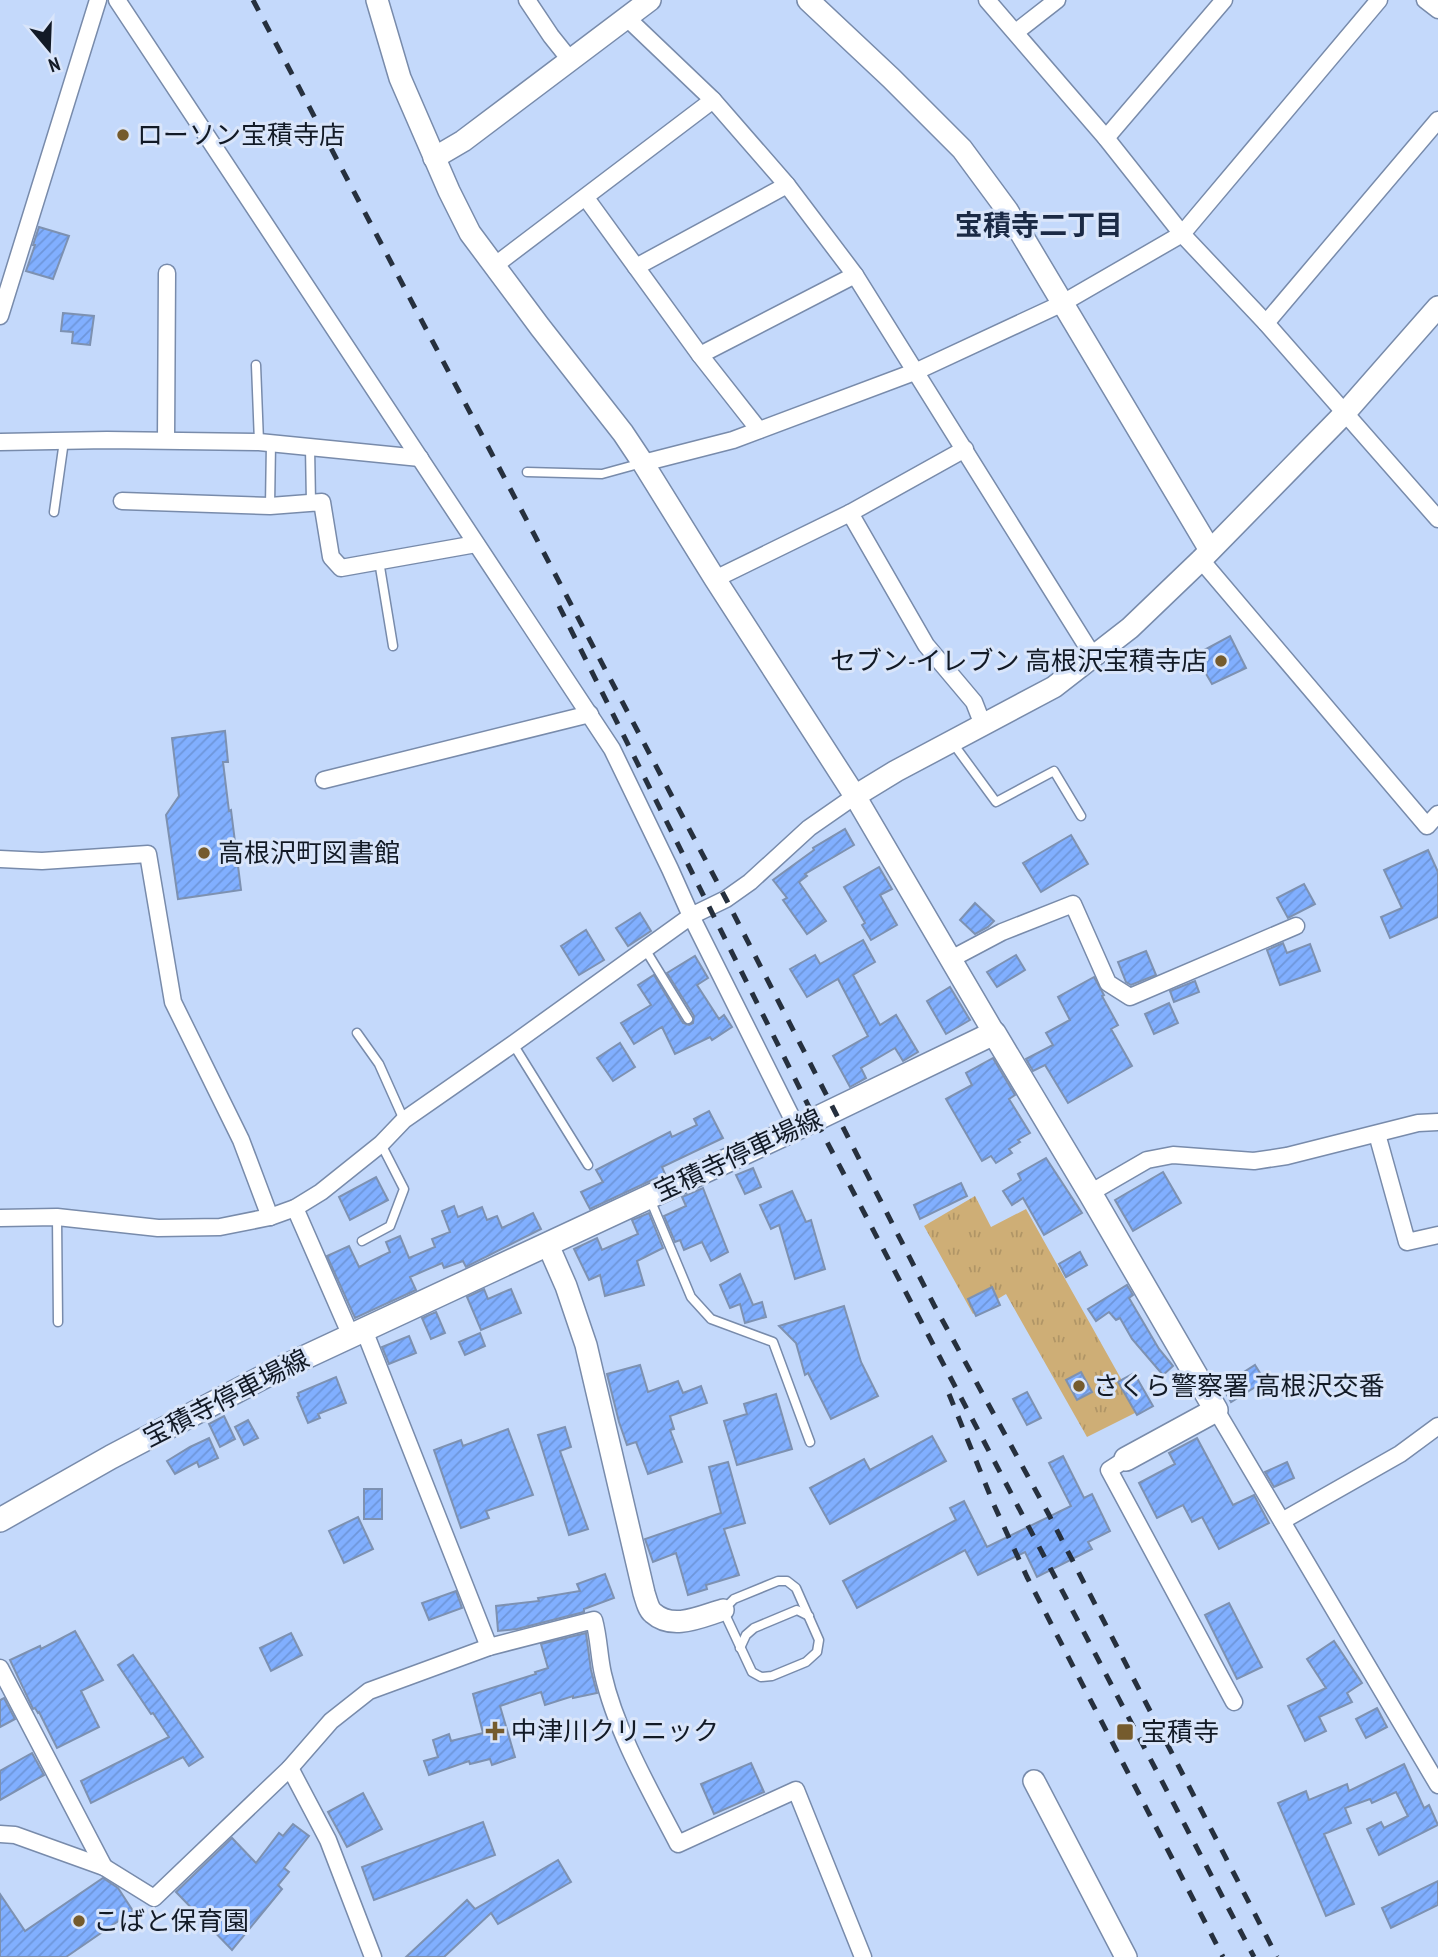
<svg xmlns="http://www.w3.org/2000/svg" width="1438" height="1957" font-family="'PT Sans Narrow','Noto Sans JP',sans-serif">
<style>
.park{fill:url(#park-tufts)}
.building{fill:url(#building-hatch);stroke:#7d91b1;stroke-width:2}
.lines{fill:none;stroke-linecap:round;stroke-linejoin:round}
.service-casing{stroke:#788bab;stroke-width:11}
.minor-casing{stroke:#788bab;stroke-width:19}
.tertiary-casing{stroke:#788bab;stroke-width:24}
.secondary-casing{stroke:#788bab;stroke-width:26}
.service{stroke:#fff;stroke-width:8}
.minor{stroke:#fff;stroke-width:16}
.tertiary{stroke:#fff;stroke-width:21}
.secondary{stroke:#fff;stroke-width:23}
.rail{stroke:#26303e;stroke-width:5;stroke-dasharray:12 12;stroke-linecap:butt}
.poi-dot{fill:#755b2d;stroke:#d9e5fa;stroke-width:2.5}
.labels{text-anchor:middle;stroke-width:6;stroke-linejoin:round;paint-order:stroke}
.poi-label{font-size:26px;fill:#121a26;stroke:#d9e5fa;text-anchor:start}
.street-label{font-size:26px;fill:#121a26;stroke:#d9e5fa}
.neighbourhood-label{font-size:28px;font-weight:bold;fill:#1b2a45;stroke:#d9e5fa}
</style>
<defs>
<pattern id="park-tufts" width="24" height="20" patternUnits="userSpaceOnUse" patternTransform="scale(1.75)"><rect width="24" height="20" fill="#ceae76"/><path d="M3 7l-1-3M5 7V3M7 7l1-3M15 17l-1-3M17 17v-4M19 17l1-3" fill="none" stroke="#b09566"/></pattern>
<pattern id="building-hatch" width="6" height="6" patternUnits="userSpaceOnUse" patternTransform="scale(1.75)"><rect width="6" height="6" fill="#81afff"/><path d="M-1 1l2-2M0 6l6-6M5 7l2-2" fill="none" stroke="#6e96da"/></pattern>
</defs>
<rect width="100%" height="100%" fill="#c4d9fb"/>
<path class="park" d="M975,1196L991,1227L1026,1209L1139,1411L1087,1437L1006,1294L973,1314L924,1226Z"/>
<g class="building">
<path d="M39,227L69,236L53,279L26,271L35,245H33Z"/>
<path d="M63,313L94,316L90,345L72,343L73,332L61,331Z"/>
<path d="M1230,636L1246,668L1212,684L1195,655Z"/>
<path d="M225,731L228,762H223L229,811L231,810L241,890L178,899L166,815L179,796L172,738Z"/>
<path d="M845,829L854,845L805,874L807,876L799,882L826,921L807,934L783,900L787,898L773,880L814,850L813,848Z"/>
<path d="M1071,835L1088,864L1041,892L1023,863Z"/>
<path d="M1428,850L1438,872V917L1390,938L1381,917L1402,908L1384,870Z"/>
<path d="M879,867L892,889L880,895L897,925L871,940L862,925L865,923L844,887Z"/>
<path d="M1304,884L1315,904L1288,918L1277,898Z"/>
<path d="M975,903L994,921L988,927L975,934L960,920Z"/>
<path d="M640,913L651,931L628,946L616,928Z"/>
<path d="M586,930L604,960L579,975L561,946Z"/>
<path d="M863,940L875,962L853,975L880,1025L896,1015L918,1052L903,1061L895,1048L861,1068L866,1078L850,1087L833,1056L868,1036L838,979L807,997L790,969L815,955L820,964Z"/>
<path d="M1283,943L1287,953L1310,944L1320,971L1280,985L1267,950Z"/>
<path d="M1146,951L1156,975L1131,985L1126,982L1118,962Z"/>
<path d="M1016,955L1025,970L997,987L987,972Z"/>
<path d="M695,956L708,978L697,985L719,1019L724,1015L732,1027L712,1040L710,1037L675,1054L662,1027L634,1044L621,1023L651,1005L638,985L654,975L683,1023L689,1025L693,1023L694,1016L667,973Z"/>
<path d="M1094,977L1104,995L1102,996L1118,1025L1111,1029L1132,1066L1068,1103L1045,1065L1033,1071L1026,1059L1053,1045L1046,1033L1070,1020L1058,997Z"/>
<path d="M1195,981L1199,992L1174,1002L1170,991Z"/>
<path d="M950,987L970,1020L946,1034L927,1001Z"/>
<path d="M1169,1003L1178,1023L1154,1034L1145,1014Z"/>
<path d="M620,1043L635,1067L613,1081L597,1058Z"/>
<path d="M993,1058L1015,1095L1009,1099L1030,1133L1018,1140L1020,1142L1009,1149L1012,1153L996,1163L991,1156L982,1161L946,1099L972,1085L966,1073Z"/>
<path d="M709,1111L723,1138L662,1167L665,1174L590,1209L581,1192L603,1182L596,1170L670,1132L672,1137L697,1125L694,1119Z"/>
<path d="M1046,1158L1082,1213L1044,1235L1023,1198L1012,1205L1003,1191L1021,1180L1018,1174Z"/>
<path d="M753,1168L761,1187L745,1194L736,1175Z"/>
<path d="M1163,1172L1181,1203L1133,1231L1115,1200Z"/>
<path d="M376,1177L388,1200L350,1220L339,1197Z"/>
<path d="M961,1183L967,1196L920,1219L914,1205Z"/>
<path d="M703,1188L728,1252L711,1261L702,1242L684,1250L680,1240L675,1242L664,1216L686,1206L682,1197Z"/>
<path d="M792,1191L806,1222L811,1220L825,1269L795,1279L779,1225L771,1229L760,1205Z"/>
<path d="M454,1206L458,1217L482,1207L487,1220L497,1216L502,1228L533,1213L541,1229L466,1267L463,1261L444,1268L442,1263L410,1277L416,1290L355,1318L327,1256L349,1246L359,1267L390,1252L386,1242L400,1236L409,1258L435,1247L432,1239L450,1232L442,1211Z"/>
<path d="M649,1213L663,1248L637,1261L644,1285L605,1296L600,1275L589,1280L574,1249L597,1238L602,1250L638,1234L632,1220Z"/>
<path d="M1080,1252L1087,1265L1066,1277L1059,1264Z"/>
<path d="M740,1274L753,1305L762,1302L766,1317L745,1323L740,1304L730,1308L720,1285Z"/>
<path d="M1127,1285L1133,1295L1129,1298L1159,1349L1173,1366L1163,1375L1132,1339L1120,1318L1116,1320L1109,1312L1096,1321L1088,1309Z"/>
<path d="M992,1287L1000,1305L976,1316L968,1299Z"/>
<path d="M484,1289L488,1299L511,1289L521,1313L481,1330L467,1297Z"/>
<path d="M844,1306L861,1362L878,1396L831,1419L808,1373L805,1375L796,1343L779,1326Z"/>
<path d="M436,1312L445,1333L431,1339L422,1318Z"/>
<path d="M480,1333L485,1346L465,1355L459,1342Z"/>
<path d="M409,1336L416,1353L389,1364L382,1347Z"/>
<path d="M640,1365L648,1392L678,1381L683,1393L701,1386L707,1403L670,1416L674,1429L670,1430L682,1462L648,1474L636,1442L627,1445L619,1422L607,1374Z"/>
<path d="M1255,1365L1265,1381L1231,1402L1222,1386Z"/>
<path d="M1081,1372L1092,1392L1077,1400L1066,1380Z"/>
<path d="M1134,1373L1153,1406L1137,1415L1118,1382Z"/>
<path d="M336,1377L346,1403L318,1414L320,1418L308,1423L297,1397L299,1396L298,1393Z"/>
<path d="M1027,1392L1041,1418L1027,1425L1013,1399Z"/>
<path d="M776,1394L792,1449L737,1465L724,1421L747,1414L744,1404Z"/>
<path d="M224,1416L235,1439L220,1447L209,1424Z"/>
<path d="M248,1420L258,1438L244,1445L235,1427Z"/>
<path d="M565,1427L571,1447L560,1451L588,1529L569,1535L538,1435Z"/>
<path d="M508,1429L533,1495L486,1511L489,1518L461,1528L434,1450L461,1440L463,1446Z"/>
<path d="M932,1436L946,1461L830,1524L810,1488L864,1459L870,1470Z"/>
<path d="M209,1438L218,1458L199,1467L197,1462L175,1474L167,1461L190,1447Z"/>
<path d="M1197,1438L1233,1505L1254,1495L1269,1523L1219,1549L1202,1517L1192,1522L1183,1505L1157,1518L1139,1483L1175,1464L1169,1453Z"/>
<path d="M1063,1456L1084,1498L1092,1494L1110,1531L1088,1542L1092,1549L1037,1577L1025,1552L978,1575L965,1550L857,1608L843,1581L956,1520L950,1508L964,1501L987,1547L1071,1506L1049,1463Z"/>
<path d="M728,1462L745,1523L724,1529L739,1575L706,1585L707,1589L688,1595L676,1553L653,1562L645,1539L721,1513L709,1467Z"/>
<path d="M1287,1462L1294,1478L1274,1487L1265,1472Z"/>
<rect x="364" y="1489" width="18" height="30"/>
<path d="M358,1517L373,1549L344,1563L329,1531Z"/>
<path d="M605,1574L614,1598L584,1609V1612L517,1629L498,1631L496,1606L539,1601L538,1598L580,1591L577,1584Z"/>
<path d="M456,1591L462,1608L429,1620L422,1603Z"/>
<path d="M1229,1603L1262,1667L1237,1679L1205,1615Z"/>
<path d="M75,1631L103,1680L81,1691L99,1727L57,1748L39,1712L38,1713L35,1708L33,1709L10,1660L40,1646L41,1649Z"/>
<path d="M291,1633L302,1655L271,1671L260,1648Z"/>
<path d="M586,1633L591,1670L597,1693L573,1698V1696L545,1705L541,1692L500,1706L515,1757L492,1765L490,1759L470,1764L469,1761L429,1775L424,1761L438,1757L433,1740L449,1734L451,1741L483,1733L473,1694L536,1674L535,1672L548,1668L541,1644Z"/>
<path d="M1334,1641L1362,1683L1347,1693L1352,1702L1319,1717L1326,1731L1305,1741L1288,1706L1326,1688L1307,1659Z"/>
<path d="M133,1655L203,1757L189,1766L183,1757L91,1803L81,1781L169,1737L153,1713L151,1714L118,1665Z"/>
<path d="M4,1698L15,1719L0,1727V1700Z"/>
<path d="M1377,1708L1387,1727L1366,1738L1356,1719Z"/>
<path d="M32,1753L44,1775L0,1800V1771Z"/>
<path d="M751,1763L764,1792L714,1814L701,1784Z"/>
<path d="M1404,1764L1424,1808L1429,1805L1438,1825L1379,1855L1367,1829L1381,1822L1384,1828L1408,1816L1396,1792L1372,1803L1370,1799L1345,1808L1351,1823L1324,1834L1354,1904L1326,1916L1278,1803L1306,1791L1309,1800L1347,1784L1349,1791Z"/>
<path d="M363,1793L382,1829L347,1847L328,1812Z"/>
<path d="M483,1822L495,1855L374,1900L362,1867Z"/>
<path d="M293,1824L309,1836L284,1868L289,1872L278,1885L282,1889L232,1950L176,1892L232,1838L256,1863L279,1833L283,1836Z"/>
<path d="M558,1860L571,1882L498,1924L491,1913L444,1957H406L467,1900L475,1909Z"/>
<path d="M103,1878L118,1888L133,1911L66,1957H0V1894L25,1931Z"/>
<path d="M1438,1881V1905L1391,1928L1382,1908Z"/>
</g>
<g class="lines">
<defs>
<g id="service">
<path d="M256,365L259,442"/>
<path d="M310,447L311,503"/>
<path d="M527,472L602,474L642,463"/>
<path d="M270,506L271,443"/>
<path d="M54,512L64,441"/>
<path d="M379,561L393,646"/>
<path d="M952,742L996,802L1054,771L1081,816"/>
<path d="M645,949L688,1019"/>
<path d="M357,1033L379,1064L404,1120"/>
<path d="M513,1044L588,1165"/>
<path d="M650,1199L691,1297L711,1319L773,1342L810,1442"/>
<path d="M57,1217L58,1322"/>
<path d="M362,1241L390,1226L404,1189L381,1144"/>
<path d="M778,1581H787L796,1588L819,1640L817,1652L806,1662L772,1676L761,1677L752,1672L723,1610L734,1599Z"/>
<path d="M740,1648L746,1635L754,1628L797,1610L809,1616"/>
</g>
<g id="minor">
<path d="M117,0L612,749L670,869L691,916L797,1128"/>
<path d="M527,0L551,36L571,61"/>
<path d="M987,0L1106,138L1182,234L1266,323L1438,519"/>
<path d="M1425,0L1438,10"/>
<path d="M627,18L713,100"/>
<path d="M1016,32L1057,0"/>
<path d="M1106,138L1224,0"/>
<path d="M586,198L700,355L759,430"/>
<path d="M494,266L713,100L787,185L855,275L1093,656"/>
<path d="M636,267L787,185"/>
<path d="M0,316L98,0"/>
<path d="M1266,323L1438,120"/>
<path d="M700,355L855,275"/>
<path d="M166,440L167,273"/>
<path d="M0,442L107,440L259,442L420,458"/>
<path d="M965,449L850,513L926,645L974,702L983,725"/>
<path d="M643,463L733,440L917,371L1061,304L1182,234L1379,0"/>
<path d="M122,501L270,506L322,502L331,557L341,568L476,544"/>
<path d="M1201,560L1427,826L1438,814"/>
<path d="M715,579L850,513"/>
<path d="M324,780L590,714"/>
<path d="M0,859L42,861L148,854L173,1002L241,1140L270,1217"/>
<path d="M951,959L1002,932L1073,904L1108,983L1130,997L1296,926"/>
<path d="M1377,1134L1407,1242L1438,1235"/>
<path d="M1090,1193L1147,1160L1173,1155L1254,1161L1287,1156L1418,1123L1438,1122"/>
<path d="M295,1208L351,1336"/>
<path d="M0,1218L57,1217L158,1228L220,1227L270,1217L295,1208L321,1192L381,1144L404,1120L513,1044L691,916L726,899L750,882L809,828L855,796"/>
<path d="M364,1330L489,1647"/>
<path d="M1216,1410L1438,1785"/>
<path d="M1126,1459L1109,1470L1234,1702"/>
<path d="M1282,1521L1400,1454L1438,1426"/>
<path d="M0,1668L104,1867"/>
<path d="M290,1768L328,1840L373,1957"/>
<path d="M0,1834L15,1835L104,1867L154,1898L290,1768L331,1721L369,1691L489,1647L594,1620C599,1638 599,1657 603,1674C616,1732 651,1792 678,1844L796,1790L863,1957"/>
</g>
<g id="tertiary">
<path d="M377,0L400,78L449,191L470,233L540,327L623,433L643,463L715,579L855,796L994,1033"/>
<path d="M808,0L891,78L962,149L1007,210L1210,550"/>
<path d="M434,158L463,141L650,0"/>
<path d="M855,796L896,771L1054,687L1130,628L1201,560L1344,414L1438,307"/>
<path d="M548,1245L566,1286L586,1345L644,1593C646,1599 648,1609 653,1613C673,1631 702,1616 723,1610"/>
<path d="M1034,1781L1126,1957"/>
</g>
<path id="secondary" d="M0,1520L111,1457L269,1374L797,1128L994,1033L1090,1193L1216,1410L1126,1459"/>
</defs>
<use href="#service" class="service-casing"/>
<use href="#minor" class="minor-casing"/>
<use href="#tertiary" class="tertiary-casing"/>
<use href="#secondary" class="secondary-casing"/>
<use href="#service" class="service"/>
<use href="#minor" class="minor"/>
<use href="#tertiary" class="tertiary"/>
<use href="#secondary" class="secondary"/>
<g class="rail">
<path d="M253,0L726,899L934,1305L1048,1513L1277,1957"/>
<path d="M559,606L815,1119L1254,1957"/>
<path d="M949,1394L994,1505L1027,1577L1223,1957"/>
</g>
</g>
<g class="poi-dot">
<circle cx="123" cy="135" r="7"/>
<circle cx="1221" cy="661" r="7"/>
<circle cx="204" cy="853" r="7"/>
<circle cx="1079" cy="1386" r="7"/>
<path d="M491.5 1720.5h7v7h7v7h-7v7h-7v-7h-7v-7h7z"/>
<rect x="1116" y="1723" width="18" height="18" rx="3.5"/>
<circle cx="79" cy="1921" r="7"/>
</g>
<g class="labels">
<g class="poi-label">
<text x="137" y="144">ローソン宝積寺店</text>
<text x="1207" y="670" text-anchor="end">セブン-イレブン 高根沢宝積寺店</text>
<text x="218" y="862">高根沢町図書館</text>
<text x="1093" y="1395">さくら警察署 高根沢交番</text>
<text x="511" y="1740">中津川クリニック</text>
<text x="1141" y="1741">宝積寺</text>
<text x="93" y="1930">こばと保育園</text>
</g>
<g class="street-label">
<text transform="translate(738 1155) rotate(-25)" y="9">宝積寺停車場線</text>
<text transform="translate(226 1398) rotate(-27)" y="9">宝積寺停車場線</text>
</g>
<g class="neighbourhood-label">
<text x="1039" y="235">宝積寺二丁目</text>
</g>
</g>
<g transform="translate(49 49) rotate(161)" stroke="#d9e5fa" stroke-width="5" paint-order="stroke">
<path d="M0-5L12 26L0 18L-12 26Z" fill="#121a26"/>
<text y="-10" font-size="19" font-weight="bold" text-anchor="middle" fill="#121a26">N</text>
</g>
</svg>
